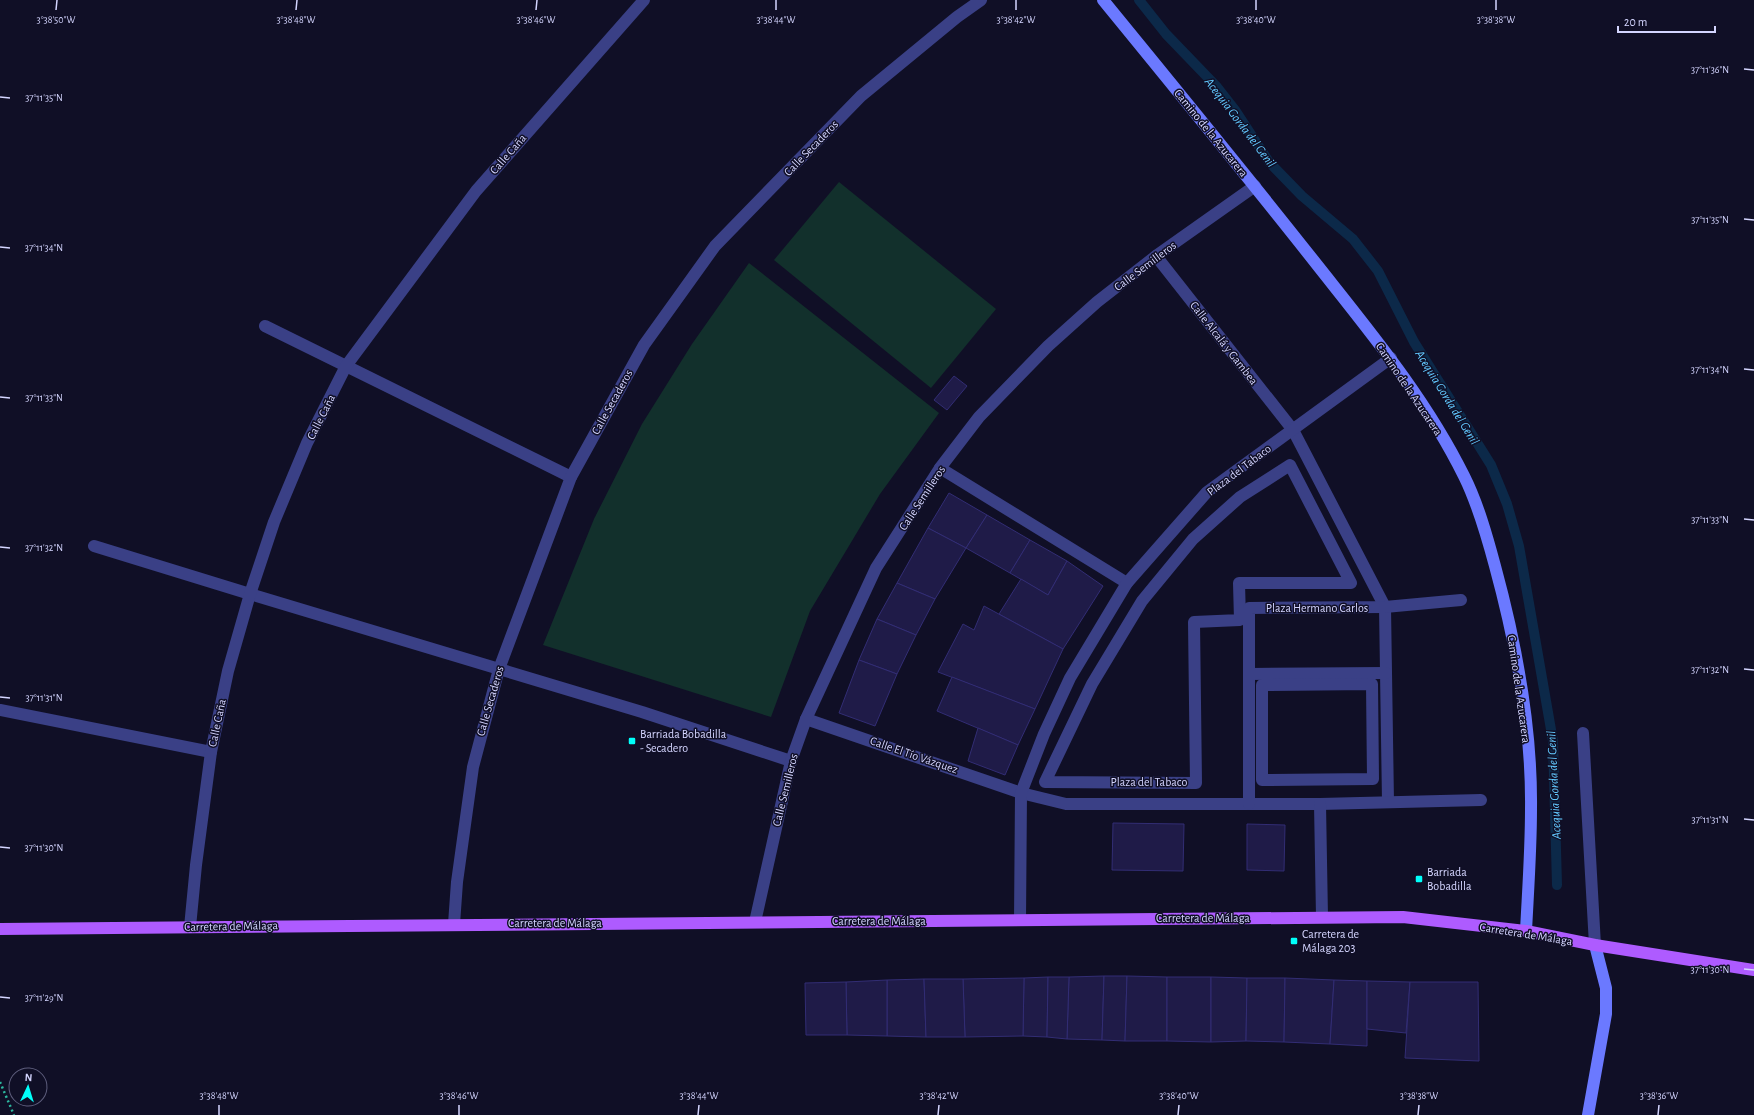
<svg xmlns="http://www.w3.org/2000/svg" width="1754" height="1115" font-family="'Alegreya Sans',sans-serif">
<style>
.green{fill:#12302c}
.lines{fill:none;stroke-linecap:round;stroke-linejoin:round}
.stream{stroke:#0c2949;stroke-width:10}
.building{fill:#1f1b48;stroke:#322d74}
.path{stroke:#2eb9a0;stroke-width:2.5;stroke-dasharray:2 3;stroke-linecap:butt}
.lane{stroke:#3a4086;stroke-width:12}
.street{stroke:#3a4086;stroke-width:12}
.secondary{stroke:#6b79ff;stroke-width:12}
.primary{stroke:#ae5bff;stroke-width:12}
.ticks{fill:none;stroke:#d4d5ff;stroke-width:1.5}
.poi-dot{fill:#00fffa;stroke:#100f26;stroke-width:1.5}
.labels{text-anchor:middle;stroke-width:3;stroke-linejoin:round;paint-order:stroke}
.street-label{font-size:12px;fill:#d4d5ff;stroke:#100f26}
.poi-label{font-size:12px;fill:#d4d5ff;stroke:#100f26;text-anchor:start}
.water-label{font-size:13px;font-style:italic;fill:#62c9ff;stroke:#100f26}
.ticks-label{font-size:10px;text-anchor:middle;fill:#d4d5ff;stroke:#100f26;stroke-width:3;stroke-linejoin:round;paint-order:stroke}
</style>
<rect width="100%" height="100%" fill="#100f26"/>
<g class="green">
<path d="M839,182L996,309L931,388L774,260Z"/>
<path d="M749,263L939,413L880,494L810,611L771,717L543,645L594,519L642,424L692,344Z"/>
</g>
<g class="lines">
<path class="stream" d="M1139,0L1166,34L1217,87L1235,110L1269,162L1302,196L1353,239L1378,271L1414,342L1491,465L1507,504L1519,546L1553,741L1557,885"/>
</g>
<g class="building">
<path d="M954,376L967,386L947,410L934,400Z"/>
<path d="M949,493L987,515L966,548L928,528Z"/>
<path d="M987,515L1030,540L1010,573L966,548Z"/>
<path d="M928,528L966,548L935,599L897,583Z"/>
<path d="M1030,540L1067,561L1048,595L1010,573Z"/>
<path d="M1067,561L1103,586L1063,649L999,614L1021,579L1048,595Z"/>
<path d="M897,583L935,599L916,635L877,619Z"/>
<path d="M984,606L1063,649L1035,709L938,672L963,624L974,630Z"/>
<path d="M877,619L916,635L897,674L859,660Z"/>
<path d="M859,660L897,674L875,726L839,713Z"/>
<path d="M952,677L1035,709L1018,745L937,711Z"/>
<path d="M978,728L1018,745L1005,775L968,761Z"/>
<path d="M1113,823L1184,824L1183,871L1112,870Z"/>
<path d="M1247,824L1285,825L1284,871L1247,870Z"/>
<path d="M1104,976L1102,1040L1067,1039L1069,977Z"/>
<path d="M1104,976H1127L1125,1041L1102,1040Z"/>
<path d="M1127,976L1167,977V1041H1125Z"/>
<path d="M1048,977L1047,1037L1023,1036L1024,978Z"/>
<path d="M1048,977H1069L1067,1039L1047,1037Z"/>
<path d="M1167,977H1211V1042L1167,1041Z"/>
<path d="M1211,977L1247,978L1246,1041L1211,1042Z"/>
<path d="M1024,978L1023,1036L965,1037L963,979Z"/>
<path d="M1247,978H1285L1284,1042L1246,1041Z"/>
<path d="M1285,978L1334,980L1330,1044L1284,1042Z"/>
<path d="M924,979L926,1037L887,1036V980Z"/>
<path d="M924,979H963L965,1037H926Z"/>
<path d="M887,980V1036L847,1035L846,982Z"/>
<path d="M1334,980L1367,981V1046L1330,1044Z"/>
<path d="M1367,981L1410,982L1406,1033L1367,1029Z"/>
<path d="M846,982L847,1035H806L805,983Z"/>
<path d="M1410,982H1478L1479,1061L1405,1058Z"/>
</g>
<g class="lines">
<path class="path" d="M0,1082L14,1115"/>
<path class="lane" d="M1583,733L1595,945"/>
<g class="street">
<path d="M1156,256L1293,430L1385,607L1388,802"/>
<path d="M265,326L571,477"/>
<path d="M1290,465L1351,583H1239L1240,620L1194,622L1196,783L1045,782L1092,684L1142,601L1193,539L1240,497Z"/>
<path d="M940,468L1127,583"/>
<path d="M94,546L250,594L642,712L791,761"/>
<path d="M1250,674L1386,673"/>
<path d="M1372,684L1373,779L1262,780V685Z"/>
<path d="M0,710L211,752"/>
<path d="M806,719L1021,793L1066,804H1320L1481,800"/>
<path d="M1249,804V608L1385,607L1461,600"/>
<path d="M1320,804L1322,917"/>
<path d="M1020,920L1021,793L1044,734L1070,678L1127,583L1207,492L1391,358"/>
<path d="M755,922L791,761L806,719L876,568L940,468L979,417L1048,346L1097,302L1156,256L1255,186"/>
<path d="M454,924L457,882L473,767L499,669L571,477L644,345L715,246L861,96L957,17L981,0"/>
<path d="M190,927L196,865L211,752L228,671L250,594L274,522L307,443L346,366L476,191L644,0"/>
</g>
<g class="secondary">
<path d="M1103,0C1175,88 1247,176 1318,266C1371,333 1426,399 1464,476C1478,504 1487,536 1495,566C1516,643 1532,730 1531,809C1531,850 1528,891 1526,931"/>
<path d="M1588,1115L1606,1014V988L1595,945"/>
</g>
<path class="primary" d="M0,929L1403,917L1526,931L1595,945L1754,970"/>
</g>
<path class="ticks" d="M56,10L57,0M296,10L297,0M536,10L537,0M776,10V0M1016,10V0M1256,10V0M1496,10V0M1744,69L1754,70M0,97L10,98M1744,219L1754,220M0,247L10,248M1744,369L1754,370M0,397L10,398M1744,519L1754,520M0,547L10,548M1744,669L1754,670M0,697L10,698M1744,819L1754,820M0,847L10,848M1744,969L1754,970M0,997L10,998M219,1115V1105M459,1115V1105M698,1115L699,1105M938,1115L939,1105M1178,1115L1179,1105M1418,1115L1419,1105M1658,1115L1659,1105"/>
<g class="poi-dot">
<rect x="628" y="737" width="8" height="8" rx="2"/>
<rect x="1415" y="875" width="8" height="8" rx="2"/>
<rect x="1290" y="937" width="8" height="8" rx="2"/>
</g>
<g class="labels">
<g class="street-label">
<text transform="translate(1211 133) rotate(51)" y="4">Camino de la Azucarera</text>
<text transform="translate(811 148) rotate(-46)" y="4">Calle Secaderos</text>
<text transform="translate(508 154) rotate(-49)" y="4">Calle Caña</text>
<text transform="translate(1145 266) rotate(-37)" y="4">Calle Semilleros</text>
<text transform="translate(1224 343) rotate(52)" y="4">Calle Alcalá y Gambea</text>
<text transform="translate(1409 389) rotate(56)" y="4">Camino de la Azucarera</text>
<text transform="translate(612 402) rotate(-61)" y="4">Calle Secaderos</text>
<text transform="translate(321 417) rotate(-63)" y="4">Calle Caña</text>
<text transform="translate(1239 470) rotate(-37)" y="4">Plaza del Tabaco</text>
<text transform="translate(922 498) rotate(-57)" y="4">Calle Semilleros</text>
<text x="1317" y="612">Plaza Hermano Carlos</text>
<text transform="translate(1519 689) rotate(82)" y="4">Camino de la Azucarera</text>
<text transform="translate(490 701) rotate(-74)" y="4">Calle Secaderos</text>
<text transform="translate(217 723) rotate(-78)" y="4">Calle Caña</text>
<text transform="translate(914 755) rotate(19)" y="4">Calle El Tío Vázquez</text>
<text x="1149" y="786">Plaza del Tabaco</text>
<text transform="translate(785 790) rotate(-76)" y="4">Calle Semilleros</text>
<text x="1203" y="922">Carretera de Málaga</text>
<text x="879" y="925">Carretera de Málaga</text>
<text x="555" y="927">Carretera de Málaga</text>
<text transform="translate(231 926) rotate(-1)" y="4">Carretera de Málaga</text>
<text transform="translate(1526 934) rotate(9)" y="4">Carretera de Málaga</text>
</g>
<g class="poi-label">
<text x="640" y="738">Barriada Bobadilla<tspan x="640" dy="14">- Secadero</tspan></text>
<text x="1427" y="876">Barriada<tspan x="1427" dy="14">Bobadilla</tspan></text>
<text x="1302" y="938">Carretera de<tspan x="1302" dy="14">Málaga 203</tspan></text>
</g>
<g class="water-label">
<text transform="translate(1241 122) rotate(53)" y="5">Acequia Gorda del Genil</text>
<text transform="translate(1448 397) rotate(58)" y="5">Acequia Gorda del Genil</text>
<text transform="translate(1553 785) rotate(-93)" y="5">Acequia Gorda del Genil</text>
</g>
</g>
<g class="ticks-label">
<text x="56" y="23">3°38'50"W</text>
<text x="296" y="23">3°38'48"W</text>
<text x="536" y="23">3°38'46"W</text>
<text x="776" y="23">3°38'44"W</text>
<text x="1016" y="23">3°38'42"W</text>
<text x="1256" y="23">3°38'40"W</text>
<text x="1496" y="23">3°38'38"W</text>
<text x="1710" y="73">37°11'36"N</text>
<text x="44" y="101">37°11'35"N</text>
<text x="1710" y="223">37°11'35"N</text>
<text x="44" y="251">37°11'34"N</text>
<text x="1710" y="373">37°11'34"N</text>
<text x="44" y="401">37°11'33"N</text>
<text x="1710" y="523">37°11'33"N</text>
<text x="44" y="551">37°11'32"N</text>
<text x="1710" y="673">37°11'32"N</text>
<text x="44" y="701">37°11'31"N</text>
<text x="1710" y="823">37°11'31"N</text>
<text x="44" y="851">37°11'30"N</text>
<text x="1710" y="973">37°11'30"N</text>
<text x="44" y="1001">37°11'29"N</text>
<text x="219" y="1099">3°38'48"W</text>
<text x="459" y="1099">3°38'46"W</text>
<text x="699" y="1099">3°38'44"W</text>
<text x="939" y="1099">3°38'42"W</text>
<text x="1179" y="1099">3°38'40"W</text>
<text x="1419" y="1099">3°38'38"W</text>
<text x="1659" y="1099">3°38'36"W</text>
</g>
<g transform="translate(28 1087) rotate(4)"><circle r="19" fill="#100f26" stroke="#5e5e7d"/>
<path d="M0-3L7 15L0 10L-7 15Z" fill="#00fffa"/>
<text y="-6" font-size="11" font-weight="bold" text-anchor="middle" fill="#d4d5ff">N</text>
</g>
<path d="M1618 26v6h97v-6" fill="none" stroke="#d4d5ff" stroke-width="2"/>
<text x="1624" y="26" font-size="12" fill="#d4d5ff" stroke="#100f26" stroke-width="3" paint-order="stroke">20 m</text>
</svg>
